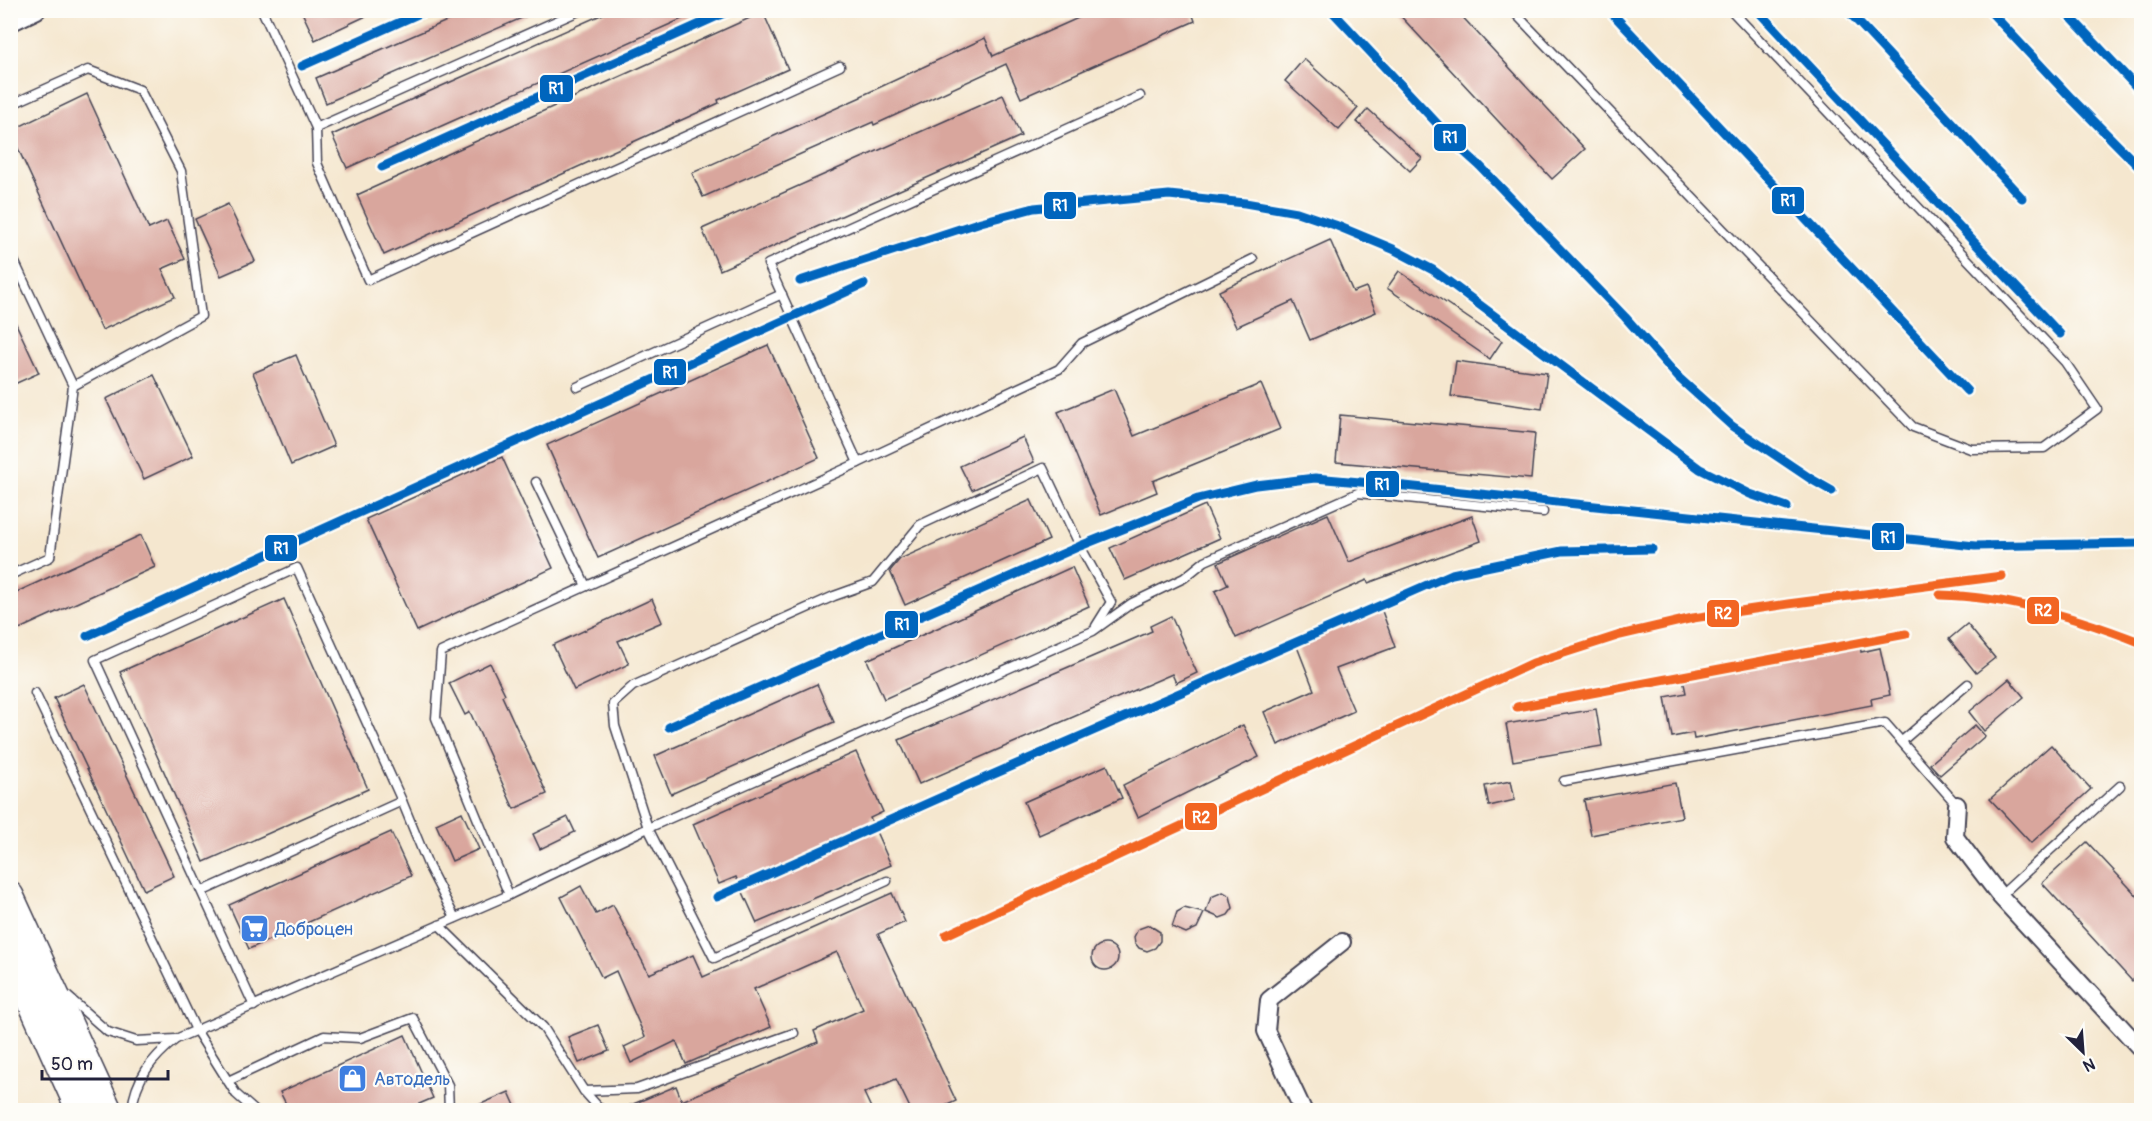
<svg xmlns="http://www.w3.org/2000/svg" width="2152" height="1121" font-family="Pangolin,sans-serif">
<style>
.building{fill:#d9a69d}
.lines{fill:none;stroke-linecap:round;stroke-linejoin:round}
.service-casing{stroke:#424051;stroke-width:11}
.minor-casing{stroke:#424051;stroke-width:20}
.primary-casing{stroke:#424051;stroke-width:30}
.service{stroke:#fff;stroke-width:8}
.minor{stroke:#fff;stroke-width:16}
.primary{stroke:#fff;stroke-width:27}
.rail-1-casing{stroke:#fdfcf7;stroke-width:14}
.rail-2-casing{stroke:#fdfcf7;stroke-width:14}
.rail-1{stroke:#0065bd;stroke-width:9}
.rail-2{stroke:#f26522;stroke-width:9}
.labels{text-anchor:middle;stroke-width:4.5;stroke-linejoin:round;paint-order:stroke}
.shop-label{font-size:18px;fill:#366cbe;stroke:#fdfcf7;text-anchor:start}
.line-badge{stroke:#fdfcf7;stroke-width:2}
.badge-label{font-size:16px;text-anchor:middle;font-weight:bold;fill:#fff}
</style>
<rect width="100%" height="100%" fill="#fdfcf7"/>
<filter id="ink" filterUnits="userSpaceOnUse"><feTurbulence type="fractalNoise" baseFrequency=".0167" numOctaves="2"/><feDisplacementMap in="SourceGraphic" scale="12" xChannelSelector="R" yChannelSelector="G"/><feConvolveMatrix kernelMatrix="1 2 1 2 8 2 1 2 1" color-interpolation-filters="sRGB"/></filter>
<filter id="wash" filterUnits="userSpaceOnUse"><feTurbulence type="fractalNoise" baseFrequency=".008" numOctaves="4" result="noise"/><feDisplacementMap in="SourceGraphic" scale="24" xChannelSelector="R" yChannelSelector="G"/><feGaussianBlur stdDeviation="1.35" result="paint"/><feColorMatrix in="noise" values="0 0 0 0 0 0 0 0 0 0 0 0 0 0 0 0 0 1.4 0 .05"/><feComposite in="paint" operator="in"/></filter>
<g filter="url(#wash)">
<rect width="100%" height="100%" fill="#f5e7cf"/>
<g id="blocks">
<g class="building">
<path d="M301,10H379L315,40Z"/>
<path d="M472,10H540L326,103L316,78Z"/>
<path d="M612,10H702L347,168L332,135Z"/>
<path d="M1096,10H1191L1195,21L1021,98L1006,64L874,125L873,122L703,197L692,173L861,97V96L985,38L993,56Z"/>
<path d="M1395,10H1456L1585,149L1552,179Z"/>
<path d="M763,12L788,69L718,100L719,103L384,255L357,195Z"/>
<path d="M1304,59L1358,108L1339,130L1285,81Z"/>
<path d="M87,94L149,229L167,221L185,259L162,269L175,297L102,330L10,131Z"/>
<path d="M1003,95L1021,136L720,270L702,229Z"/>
<path d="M1368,109L1422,158L1410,171L1357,122Z"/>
<path d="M228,204L255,261L221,276L195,219Z"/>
<path d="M1330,240L1353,292L1366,287L1376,312L1310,340L1293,301L1236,327L1219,291Z"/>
<path d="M1399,271L1502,341L1490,359L1387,288Z"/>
<path d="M10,311L39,373L10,386Z"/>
<path d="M768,345L819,458L598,558L547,445Z"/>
<path d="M296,355L334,446L291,465L253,373Z"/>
<path d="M1456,361L1547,373L1542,409L1451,396Z"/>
<path d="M154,375L193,456L144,479L106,399Z"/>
<path d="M1261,384L1280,429L1153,481L1157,492L1101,515L1058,412L1114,389L1134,436Z"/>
<path d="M1340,415L1535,433L1531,479L1336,462Z"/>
<path d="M1023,437L1034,462L972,490L960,466Z"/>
<path d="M502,457L553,568L417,631L366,519Z"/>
<path d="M1031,500L1049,540L905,605L890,571L900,559Z"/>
<path d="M1205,505L1220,538L1125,580L1110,548Z"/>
<path d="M1328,514L1349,562L1472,516L1481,541L1368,583L1367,580L1236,638L1215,591L1228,585L1218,563Z"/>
<path d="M141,535L155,567L17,630L10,617V595Z"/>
<path d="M1072,567L1089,606L884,699L867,660Z"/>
<path d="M284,599L368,789L204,862L120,672Z"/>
<path d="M652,599L662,622L618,641L629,664L574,690L553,645Z"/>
<path d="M1382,611L1395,647L1336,669L1354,711L1278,745L1264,712L1314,690L1296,644Z"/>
<path d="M1171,616L1197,673L1176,683L1172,674L919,784L899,740L1152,631L1150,626Z"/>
<path d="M1967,624L1995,658L1976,673L1949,639Z"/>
<path d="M1860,645L1861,652L1880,648L1890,695L1871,699L1872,705L1694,739L1693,733L1672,737L1665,697L1686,693L1683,679Z"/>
<path d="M490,663L505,694L502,696L547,794L514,809L470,712L465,715L449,683Z"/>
<path d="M2009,679L2024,697L1984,731L1969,712Z"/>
<path d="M84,684L174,876L144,890L54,698Z"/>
<path d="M817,684L834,722L671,794L655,756Z"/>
<path d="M1596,709L1602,746L1513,761L1506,724Z"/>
<path d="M1243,725L1259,757L1138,817L1123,785Z"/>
<path d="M1975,725L1985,736L1940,775L1930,764Z"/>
<path d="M2051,745L2091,789L2031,843L1990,799Z"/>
<path d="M856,752L883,812L870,818L891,865L757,923L736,877L719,884L693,824Z"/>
<path d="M1107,765L1122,798L1039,835L1024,802Z"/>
<path d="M1511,781L1515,800L1489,806L1485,786Z"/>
<path d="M1675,783L1682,817L1591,835L1584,800Z"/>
<path d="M462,812L479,849L452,861L436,824Z"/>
<path d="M568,817L575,832L540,849L533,834Z"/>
<path d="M391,832L411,876L249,949L229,905Z"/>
<path d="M2087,842L2142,901V972L2132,981L2042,883Z"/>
<path d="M581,886L596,914L613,905L649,974L693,955L703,977L892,893L905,922L878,934L956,1101L937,1110H911L896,1079L864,1093L872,1110H619L676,1086L682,1101L818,1042L814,1031L863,1009L837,952L754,989L771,1027L686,1064L676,1041L631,1063L624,1047L645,1037L616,971L602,978L561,897Z"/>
<path d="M1223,892L1230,896L1233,908L1228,915L1220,918L1206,912L1211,897Z"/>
<path d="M1184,908L1204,913L1197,928L1186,933L1172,927L1177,912Z"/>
<path d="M1149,925L1160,932V941L1155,948L1147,951L1139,948L1135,943L1134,937L1138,929Z"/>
<circle cx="1105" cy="957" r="13"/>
<path d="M598,1025L609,1051L579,1063L568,1037Z"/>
<path d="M405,1035L433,1098L405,1110H289L280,1092Z"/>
<path d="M509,1092L517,1110H467Z"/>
</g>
</g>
</g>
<g filter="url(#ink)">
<use href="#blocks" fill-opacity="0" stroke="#424051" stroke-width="1.5"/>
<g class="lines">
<defs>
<g id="service">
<path d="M262,10L316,128L581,10"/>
<path d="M1512,10L1913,427L1971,449L2044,448L2097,409L2065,362L1731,10"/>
<path d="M10,105L88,70L140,90L181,171L201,316L73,386"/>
<path d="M316,128L317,163L368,280L840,66"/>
<path d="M10,252L73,386L50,557L10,575"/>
<path d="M577,387L782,294"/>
<path d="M858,463L768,264L1140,96"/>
<path d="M536,482L586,586"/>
<path d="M35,693L196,1030L236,1094L254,1110"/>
<path d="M1902,741L1968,684"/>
<path d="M1564,781L1885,723L1957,805"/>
<path d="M402,801L429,867L455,918"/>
<path d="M887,881L714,958L648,828L1093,631L1132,603L1184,578L1205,561L1358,493L1543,512"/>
<path d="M203,891L402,801L297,568L95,660L254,1006"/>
<path d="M509,895L648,828L615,726L613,704L633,686L834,596L873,582L920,525L1043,468L1080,546L1111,602L1096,626"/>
<path d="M2000,896L2120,786"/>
<path d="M439,925L543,1027L584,1091L637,1089L794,1033"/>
<path d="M66,995L108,1032L136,1041L176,1039"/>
<path d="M228,1081L324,1036L360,1038L413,1018L448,1085L449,1110"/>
<path d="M584,1091L601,1110"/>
<path d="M132,1110C135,1079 152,1058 176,1039L509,895L436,718L441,652L858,463L1059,369L1082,343L1253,259"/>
</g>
<g id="minor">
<path d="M10,23L37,10"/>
<path d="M1957,805L1955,837L2000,896L2142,1050"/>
<path d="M1303,1110L1266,1031L1269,1000L1342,942"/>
</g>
<g id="primary">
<path d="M10,896L108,1110"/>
<path d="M10,954L80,1110"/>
</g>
</defs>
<use href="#service" class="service-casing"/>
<use href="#minor" class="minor-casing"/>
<use href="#primary" class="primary-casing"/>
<use href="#service" class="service"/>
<use href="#minor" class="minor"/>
<use href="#primary" class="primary"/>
<defs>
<g id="rail-1">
<path d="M1331,10L1459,147L1480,166L1625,317L1679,378L1732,426L1811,479L1832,491"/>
<path d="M1609,10L1967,391"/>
<path d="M1757,10L2060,334"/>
<path d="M1847,10L2022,198"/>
<path d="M1989,10L2071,98L2142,170"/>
<path d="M2064,10L2142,93"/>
<path d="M302,66L427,10"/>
<path d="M382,167L731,10"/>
<path d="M800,281L981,222L1034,208L1169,195L1245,203L1297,212L1335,225L1393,249L1433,270L1700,469L1750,494L1787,507"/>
<path d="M87,636L864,284"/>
<path d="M669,727L1080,546L1198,499L1256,485L1315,478L1405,486L1975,546L2142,543"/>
<path d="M717,897L962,788L1452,574L1562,551L1652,549"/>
</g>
<g id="rail-2">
<path d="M1940,595C2006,596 2081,619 2142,643"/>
<path d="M1517,707L1906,634"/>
<path d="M946,935L1533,663L1620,635L1693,618L1788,604L2002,576"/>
</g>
</defs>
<use href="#rail-1" class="rail-1-casing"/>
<use href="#rail-2" class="rail-2-casing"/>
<use href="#rail-1" class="rail-1"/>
<use href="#rail-2" class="rail-2"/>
</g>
</g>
<defs>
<symbol id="supermarket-square" viewBox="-11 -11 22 22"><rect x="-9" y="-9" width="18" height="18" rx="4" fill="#3f7fe0" stroke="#fdfcf7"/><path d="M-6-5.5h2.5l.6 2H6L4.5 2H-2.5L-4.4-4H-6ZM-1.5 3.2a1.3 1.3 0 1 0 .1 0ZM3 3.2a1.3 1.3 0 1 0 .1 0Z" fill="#fff"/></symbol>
<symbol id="shop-square" viewBox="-11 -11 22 22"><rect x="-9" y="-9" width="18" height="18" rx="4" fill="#3f7fe0" stroke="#fdfcf7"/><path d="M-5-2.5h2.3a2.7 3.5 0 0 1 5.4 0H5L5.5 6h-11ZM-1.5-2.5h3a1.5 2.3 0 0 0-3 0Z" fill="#fff"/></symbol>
</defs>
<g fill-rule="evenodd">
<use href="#supermarket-square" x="238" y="912" width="33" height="33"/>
<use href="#shop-square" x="336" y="1062" width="33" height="33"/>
</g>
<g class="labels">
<g class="shop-label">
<text x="275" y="935">Доброцен</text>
<text x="374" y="1085">Автодель</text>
</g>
</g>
<g class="line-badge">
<rect x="539" y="74" width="35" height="29" rx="6" fill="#0065bd"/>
<rect x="1433" y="123" width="34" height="29" rx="6" fill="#0065bd"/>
<rect x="1771" y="186" width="34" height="29" rx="6" fill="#0065bd"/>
<rect x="1043" y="191" width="34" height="29" rx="6" fill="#0065bd"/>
<rect x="653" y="358" width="34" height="28" rx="6" fill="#0065bd"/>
<rect x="1365" y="470" width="35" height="28" rx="6" fill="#0065bd"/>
<rect x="1871" y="522" width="34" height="29" rx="6" fill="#0065bd"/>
<rect x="264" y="534" width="34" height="28" rx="6" fill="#0065bd"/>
<rect x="2026" y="596" width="34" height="29" rx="6" fill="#f26522"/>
<rect x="1706" y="599" width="34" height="29" rx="6" fill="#f26522"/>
<rect x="884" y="610" width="35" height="29" rx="6" fill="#0065bd"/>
<rect x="1184" y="802" width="34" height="29" rx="6" fill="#f26522"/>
</g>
<g class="badge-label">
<text x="556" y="94">R1</text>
<text x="1450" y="143">R1</text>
<text x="1788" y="206">R1</text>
<text x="1060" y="211">R1</text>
<text x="670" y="378">R1</text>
<text x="1382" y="490">R1</text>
<text x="1888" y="543">R1</text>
<text x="281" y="554">R1</text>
<text x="2043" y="616">R2</text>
<text x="1723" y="619">R2</text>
<text x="902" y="630">R1</text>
<text x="1201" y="823">R2</text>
</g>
<rect width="2152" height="1121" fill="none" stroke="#fdfcf7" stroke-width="36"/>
<g transform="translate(2083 1052) rotate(155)" stroke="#fdfcf7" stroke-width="4.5" paint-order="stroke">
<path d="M0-4.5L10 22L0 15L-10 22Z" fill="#22223b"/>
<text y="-9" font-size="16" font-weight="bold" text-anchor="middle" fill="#22223b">N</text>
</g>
<path d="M42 1070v9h126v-9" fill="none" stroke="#22223b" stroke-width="3"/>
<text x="51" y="1070" font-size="18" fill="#22223b" stroke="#fdfcf7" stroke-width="4.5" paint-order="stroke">50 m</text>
</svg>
